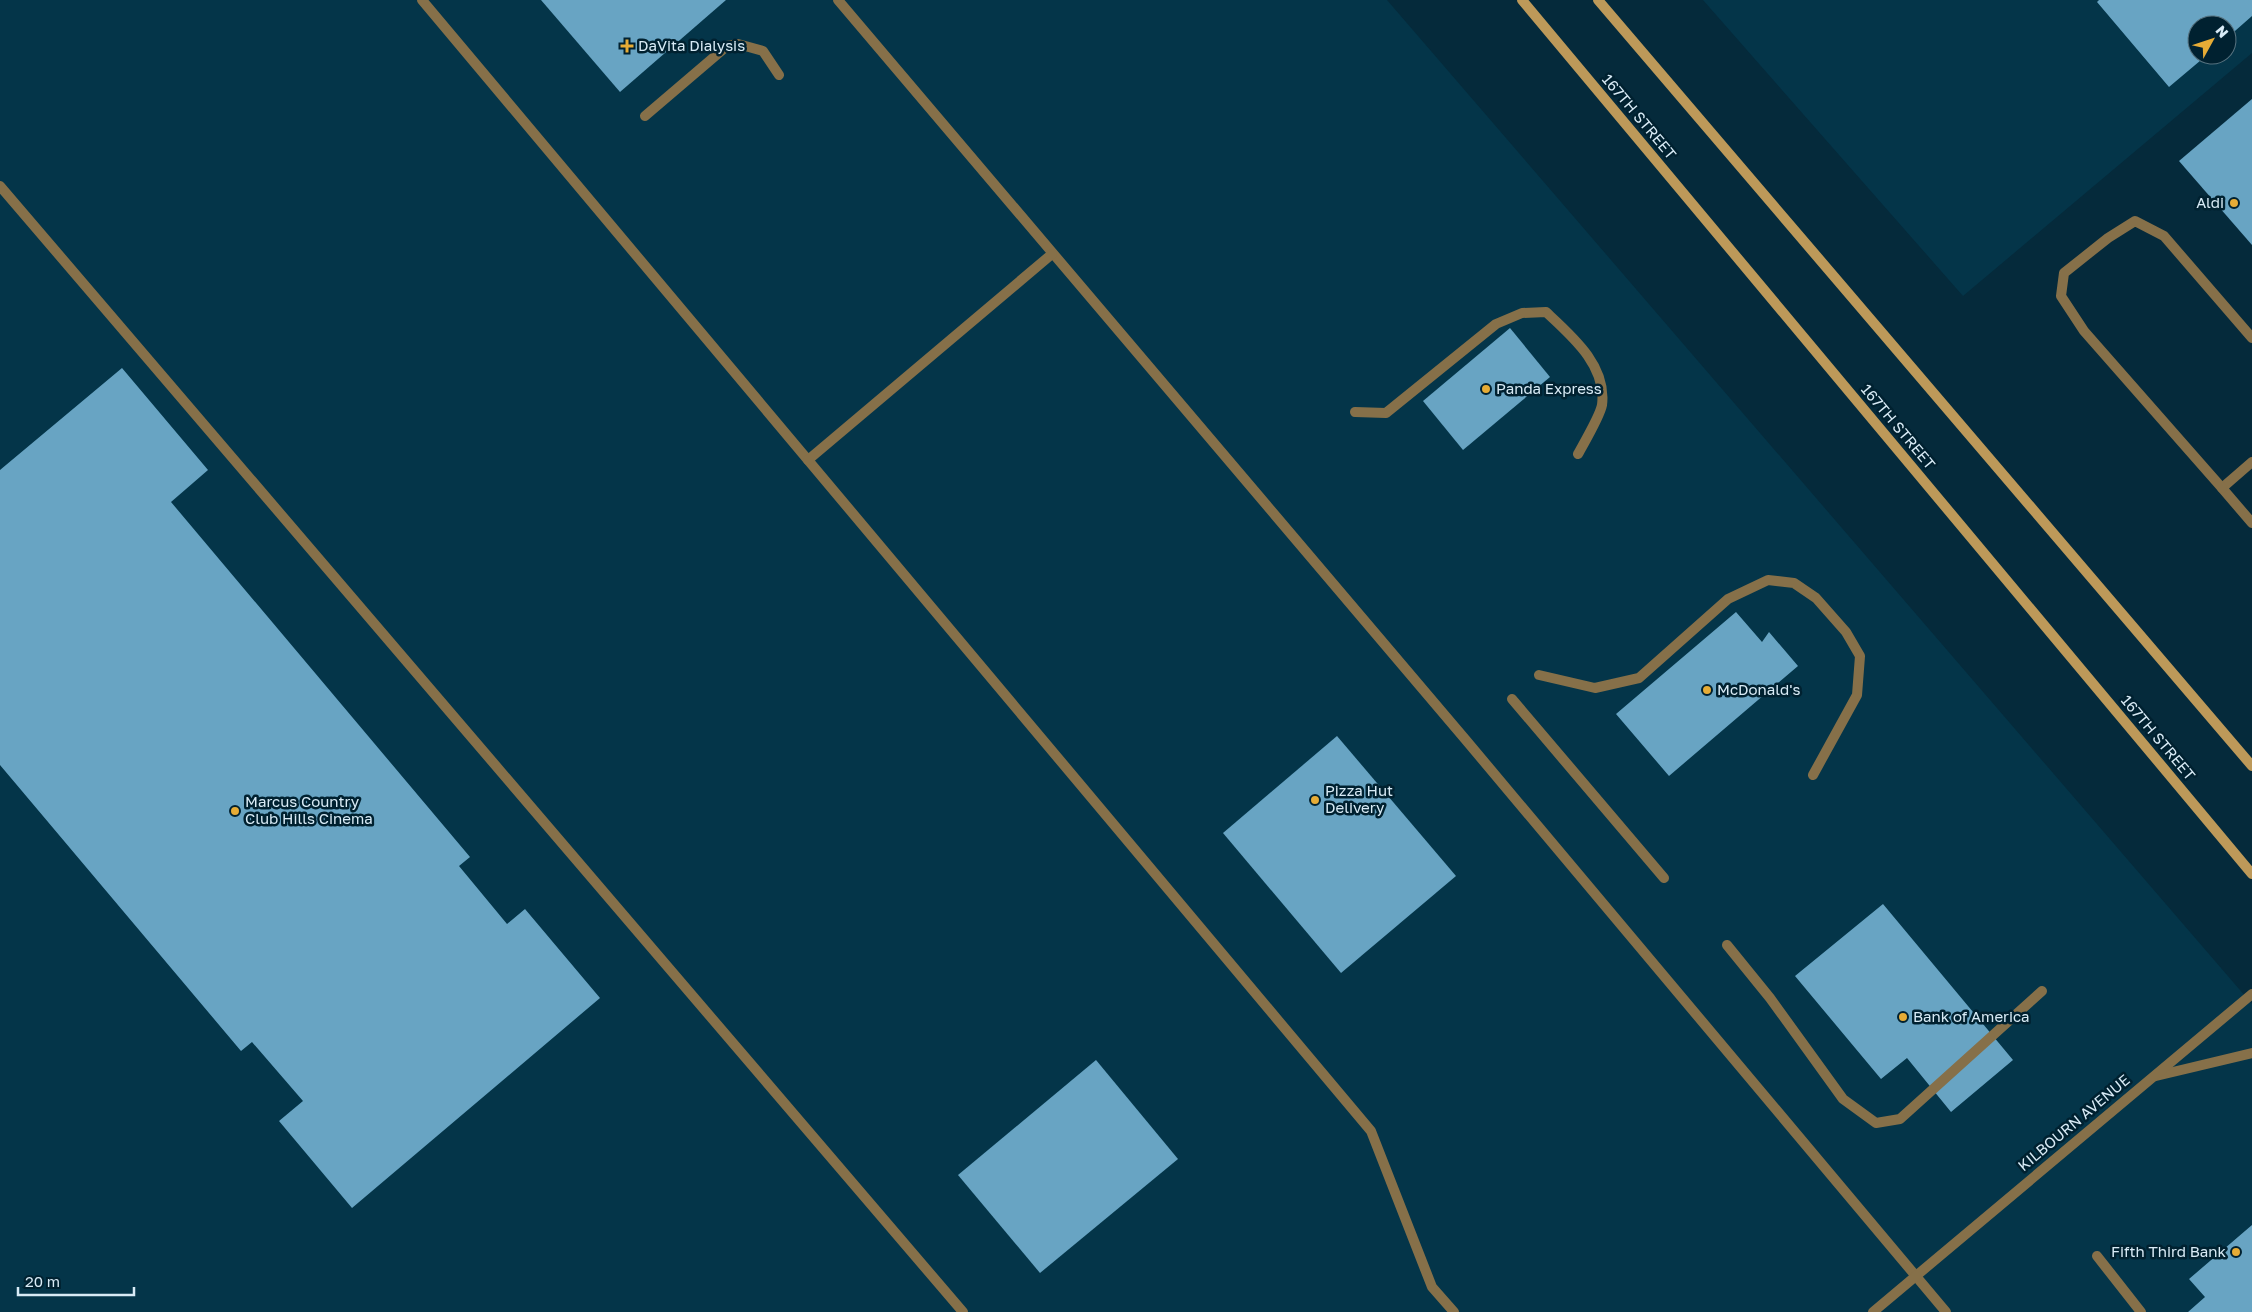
<svg xmlns="http://www.w3.org/2000/svg" width="2252" height="1312" font-family="'Golos Text',sans-serif">
<style>
.built{fill:#043549;fill-rule:evenodd}
.building{fill:#68a4c3}
.lines{fill:none;stroke-linecap:round;stroke-linejoin:round}
.lane{stroke:#867049;stroke-width:10}
.secondary{stroke:#bd9959;stroke-width:10}
.poi-dot{fill:#e6ac36;stroke:#002130;stroke-width:2}
.labels{text-anchor:middle;stroke-width:5;stroke-linejoin:round;paint-order:stroke}
.poi-label{font-size:15px;fill:#d8ebf6;stroke:#002130;text-anchor:start}
.street-label{font-size:15px;fill:#d8ebf6;stroke:#002130}
</style>
<rect width="100%" height="100%" fill="#052a3b"/>
<g class="built">
<path d="M0,0H1387L2252,1004V1312H0Z"/>
<path d="M1703,0H2252V53L1963,296ZM2197,25H2227V55H2197Z"/>
</g>
<g class="building">
<path d="M541,0H726L620,92Z"/>
<path d="M2099,0H2252V16L2227,38V25H2197V55H2207L2169,87L2097,2Z"/>
<path d="M2252,99V245L2179,161Z"/>
<path d="M1510,328L1550,377L1463,450L1423,401Z"/>
<path d="M122,368L208,470L171,502L470,857L459,866L507,924L525,909L600,998L352,1208L279,1121L303,1101L252,1042L241,1051L0,765V470Z"/>
<path d="M1736,612L1762,642L1769,632L1798,666L1669,776L1616,714Z"/>
<path d="M1337,736L1456,876L1341,973L1223,833Z"/>
<path d="M1883,904L2013,1060L1951,1112L1907,1058L1881,1079L1795,976Z"/>
<path d="M1096,1060L1178,1159L1040,1273L958,1175Z"/>
<path d="M2252,1225V1312H2188L2205,1297L2189,1279Z"/>
</g>
<g class="lines">
<g class="lane">
<path d="M422,0L1371,1131L1432,1287L1454,1312"/>
<path d="M838,0L1465,739L1946,1312"/>
<path d="M645,116L727,46L738,44L763,51L779,75"/>
<path d="M0,186L963,1312"/>
<path d="M1355,412L1386,413L1496,324L1522,313L1546,312C1573,337 1607,366 1602,405C1600,416 1584,443 1578,454"/>
<path d="M808,460L1052,254"/>
<path d="M2252,462L2222,488L2252,523"/>
<path d="M2222,488L2084,331L2061,296L2064,273L2108,238L2135,221L2164,236L2252,338"/>
<path d="M1539,675L1595,688L1639,678L1728,599L1768,580L1794,583L1816,598L1846,632L1860,656L1857,695L1813,775"/>
<path d="M1512,699L1664,878"/>
<path d="M1727,945L1770,998L1843,1099L1876,1123L1900,1119L2042,991"/>
<path d="M2156,1076L2252,1053"/>
<path d="M2097,1256L2141,1312"/>
<path d="M1873,1312L2252,994"/>
</g>
<g class="secondary">
<path d="M1522,0L2252,874"/>
<path d="M1598,0L2252,766"/>
</g>
</g>
<g class="poi-dot">
<path d="M624.5 38.5h5v5h5v5h-5v5h-5v-5h-5v-5h5z"/>
<circle cx="2234" cy="203" r="5"/>
<circle cx="1486" cy="389" r="5"/>
<circle cx="1707" cy="690" r="5"/>
<circle cx="1315" cy="800" r="5"/>
<circle cx="235" cy="811" r="5"/>
<circle cx="1903" cy="1017" r="5"/>
<circle cx="2236" cy="1252" r="5"/>
</g>
<g class="labels">
<g class="poi-label">
<text x="638" y="51">DaVita Dialysis</text>
<text x="2224" y="208" text-anchor="end">Aldi</text>
<text x="1496" y="394">Panda Express</text>
<text x="1717" y="695">McDonald's</text>
<text x="1325" y="796">Pizza Hut<tspan x="1325" dy="17">Delivery</tspan></text>
<text x="245" y="807">Marcus Country<tspan x="245" dy="17">Club Hills Cinema</tspan></text>
<text x="1913" y="1022">Bank of America</text>
<text x="2226" y="1257" text-anchor="end">Fifth Third Bank</text>
</g>
<g class="street-label">
<text transform="translate(1639 117) rotate(50)" y="5">167TH STREET</text>
<text transform="translate(1898 427) rotate(50)" y="5">167TH STREET</text>
<text transform="translate(2158 738) rotate(50)" y="5">167TH STREET</text>
<text transform="translate(2074 1123) rotate(-40)" y="5">KILBOURN AVENUE</text>
</g>
</g>
<g transform="translate(2212 40) rotate(50)"><circle r="24" fill="#002130" stroke="#56727f"/>
<path d="M0-4L9 19L0 12L-9 19Z" fill="#e6ac36"/>
<text y="-8" font-size="14" font-weight="bold" text-anchor="middle" fill="#d8ebf6">N</text>
</g>
<path d="M18 1287v8h116v-8" fill="none" stroke="#d8ebf6" stroke-width="2.5"/>
<text x="25" y="1287" font-size="15" fill="#d8ebf6" stroke="#002130" stroke-width="4" paint-order="stroke">20 m</text>
</svg>
